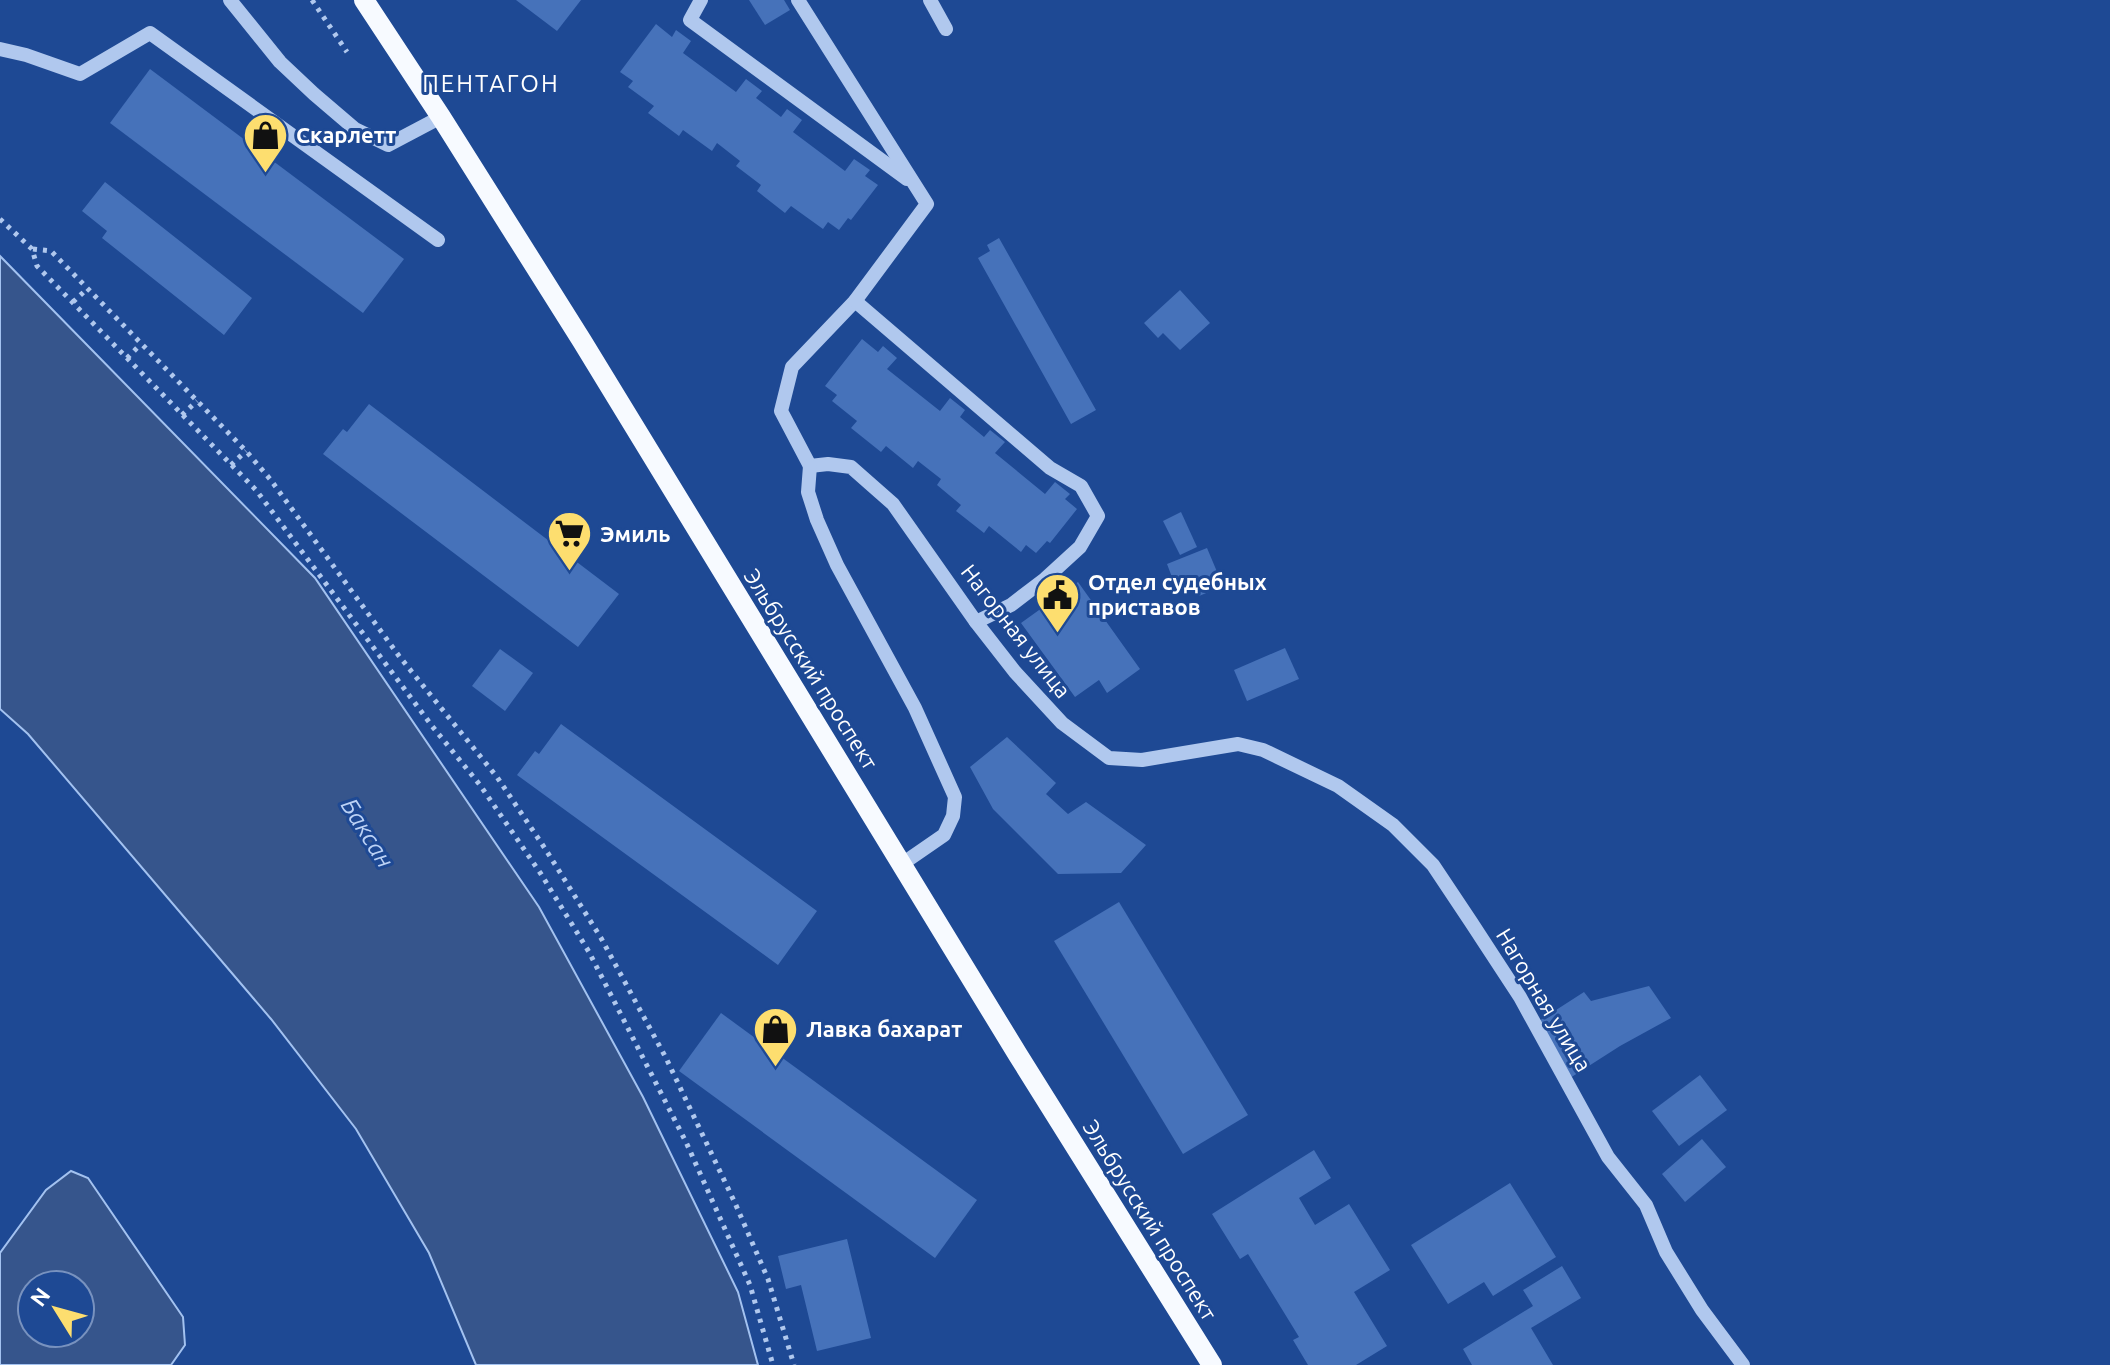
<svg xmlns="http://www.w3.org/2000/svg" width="2110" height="1365" font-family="Ubuntu,sans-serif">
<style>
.water{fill:#36558c;stroke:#a3c2f0;stroke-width:2;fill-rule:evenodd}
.building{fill:#4672ba}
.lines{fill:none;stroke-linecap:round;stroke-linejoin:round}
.path{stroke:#b0c8ee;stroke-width:5;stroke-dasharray:4 6;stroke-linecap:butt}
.minor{stroke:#b0c8ee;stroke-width:14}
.major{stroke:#f7faff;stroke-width:20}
.labels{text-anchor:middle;stroke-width:6;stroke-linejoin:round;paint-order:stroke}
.poi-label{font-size:22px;font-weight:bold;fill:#fff;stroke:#1e4994;text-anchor:start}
.street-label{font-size:22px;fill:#fff;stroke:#1e4994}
.neighbourhood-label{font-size:24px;letter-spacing:2px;fill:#fff;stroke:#1e4994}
.water-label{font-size:24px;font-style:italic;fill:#bcd2f5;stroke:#1e4994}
</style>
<rect width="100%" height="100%" fill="#1e4994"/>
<g class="water">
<path d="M0,256L315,578L539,907L643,1097L738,1292L758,1365H476L429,1253L356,1129L271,1019L28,734L0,709Z"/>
<path d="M71,1171L88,1178L183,1317L185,1345L171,1365H0V1253L46,1190ZM32,1285H80V1333H32Z"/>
</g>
<g class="building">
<path d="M516,0H581L557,31Z"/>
<path d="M749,0H784L790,10L765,25Z"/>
<path d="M656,24L672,37L676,30L691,41L683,53L736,92L746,79L762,91L756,98L781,117L787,109L802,120L793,132L845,171L854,159L870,170L865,176L878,185L851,220L848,218L839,230L828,222L823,229L791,206L785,213L757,191L761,185L736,166L740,161L717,143L712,151L683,130L679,136L648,113L654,106L628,87L633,81L620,72Z"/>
<path d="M150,69L404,259L363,313L110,123Z"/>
<path d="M105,182L252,298L224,335L102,238L107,231L82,211Z"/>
<path d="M999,238L1096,410L1071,424L978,258L990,251L987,245Z"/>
<path d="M1180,290L1210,323L1180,350L1163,333L1158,338L1144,323Z"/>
<path d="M862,339L878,352L883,346L897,358L887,369L940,411L950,398L965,410L960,417L984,437L990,430L1005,442L995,453L1045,494L1055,482L1070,494L1065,499L1077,509L1050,543L1047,541L1036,553L1026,545L1021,552L989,526L984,533L956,511L961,505L937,485L941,479L918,461L913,468L886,446L881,452L851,428L857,421L832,401L837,395L825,386Z"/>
<path d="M369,404L619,594L578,647L323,454L343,429L347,432Z"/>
<path d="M1181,512L1197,547L1180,555L1163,521Z"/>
<path d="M1207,548L1223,586L1199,596L1196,586L1178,593L1167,564Z"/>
<path d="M1078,582L1140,669L1107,693L1099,680L1075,697L1021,623Z"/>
<path d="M1285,648L1299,679L1247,701L1234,670Z"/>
<path d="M500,649L533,673L505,711L472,686Z"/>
<path d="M561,724L817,911L778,965L517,775L535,751L539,754Z"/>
<path d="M1007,737L1056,783L1046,794L1068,814L1086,802L1146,845L1121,873L1058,874L993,809L970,767Z"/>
<path d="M1119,902L1248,1115L1183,1154L1054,941Z"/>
<path d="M1649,986L1671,1018L1620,1046L1570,1078L1539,1021L1584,992L1591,1001Z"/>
<path d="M721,1013L977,1200L935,1258L679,1071Z"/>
<path d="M1700,1075L1727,1110L1679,1146L1652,1111Z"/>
<path d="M1702,1139L1726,1167L1685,1202L1662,1174Z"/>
<path d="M1314,1150L1331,1178L1299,1198L1315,1225L1349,1204L1390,1270L1354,1292L1387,1346L1356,1365H1308L1293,1340L1299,1337L1248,1254L1240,1259L1212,1214Z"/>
<path d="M1510,1183L1556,1257L1493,1296L1484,1282L1448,1304L1411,1245Z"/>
<path d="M847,1239L871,1338L817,1351L801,1285L786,1289L778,1256Z"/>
<path d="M1562,1266L1581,1298L1531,1328L1553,1365H1472L1463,1349L1533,1306L1523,1290Z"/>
</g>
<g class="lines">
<g class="path">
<path d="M312,0L347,52"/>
<path d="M0,219L32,249L37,266L256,490L432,726L480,785L541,874L589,952L686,1142L750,1285L773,1365"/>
<path d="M33,249L51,251L246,451L270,479L399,656L497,777L546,850L601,938L666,1058L735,1203L768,1279L794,1365"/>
<path d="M73,302L87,289"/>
<path d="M127,358L141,344"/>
<path d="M182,415L197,401"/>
<path d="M231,465L246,451"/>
</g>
<g class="minor">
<path d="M230,0L280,62L314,94L355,129L388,145L441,117"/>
<path d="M701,0L690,20L907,179"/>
<path d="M798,0L927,204L855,301L792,367L781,411L810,466"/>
<path d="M930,0L946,29"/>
<path d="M0,49L26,55L80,74L150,33L438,240"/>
<path d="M855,301L1050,468L1081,486L1098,516L1080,547L1045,579L1011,605L976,622"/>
<path d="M810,466L828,464L851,467L893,504L976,622L1015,672L1062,723L1109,758L1142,760L1238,744L1263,750L1338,786L1393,825L1433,865L1471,922L1520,997L1608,1157L1646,1205L1666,1252L1702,1310L1743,1365"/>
<path d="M810,466L808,492L817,520L837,565L915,708L955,797L953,816L944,835L902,864"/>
</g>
<path class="major" d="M364,0L441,117L582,341L1018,1055L1212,1365"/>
</g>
<defs>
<symbol id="shop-pin" viewBox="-11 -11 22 30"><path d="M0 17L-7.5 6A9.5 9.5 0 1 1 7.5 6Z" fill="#fdde6f" stroke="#1e4994"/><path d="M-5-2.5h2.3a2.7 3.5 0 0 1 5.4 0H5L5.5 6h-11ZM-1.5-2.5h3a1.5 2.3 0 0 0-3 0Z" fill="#111"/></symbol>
<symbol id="supermarket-pin" viewBox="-11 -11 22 30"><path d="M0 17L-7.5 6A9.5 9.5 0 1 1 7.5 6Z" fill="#fdde6f" stroke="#1e4994"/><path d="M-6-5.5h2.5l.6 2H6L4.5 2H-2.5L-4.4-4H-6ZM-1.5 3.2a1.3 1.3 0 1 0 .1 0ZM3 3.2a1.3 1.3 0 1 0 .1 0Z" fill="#111"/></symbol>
<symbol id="civic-pin" viewBox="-11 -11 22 30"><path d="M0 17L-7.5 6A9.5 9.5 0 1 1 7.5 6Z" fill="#fdde6f" stroke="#1e4994"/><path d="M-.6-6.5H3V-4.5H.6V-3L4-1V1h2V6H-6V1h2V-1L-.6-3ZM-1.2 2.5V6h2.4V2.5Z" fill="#111"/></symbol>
</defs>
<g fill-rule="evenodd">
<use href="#shop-pin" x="240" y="110" width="51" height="69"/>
<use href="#supermarket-pin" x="544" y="508" width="51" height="69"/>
<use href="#civic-pin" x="1032" y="570" width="51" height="69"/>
<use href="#shop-pin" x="750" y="1004" width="51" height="69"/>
</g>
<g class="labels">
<g class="poi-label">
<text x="296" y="143">Скарлетт</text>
<text x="600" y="542">Эмиль</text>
<text x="1088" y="590">Отдел судебных<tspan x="1088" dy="25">приставов</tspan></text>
<text x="806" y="1037">Лавка бахарат</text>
</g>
<g class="street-label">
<text transform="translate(1016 631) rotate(52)" y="8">Нагорная улица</text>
<text transform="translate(811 669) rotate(58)" y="8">Эльбрусский проспект</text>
<text transform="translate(1544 1000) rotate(59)" y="8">Нагорная улица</text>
<text transform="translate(1150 1220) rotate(58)" y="8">Эльбрусский проспект</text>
</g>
<g class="neighbourhood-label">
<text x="491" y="92">ПЕНТАГОН</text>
</g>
<g class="water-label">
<text transform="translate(367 833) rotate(58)" y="8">Баксан</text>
</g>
</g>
<g transform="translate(56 1309) rotate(307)"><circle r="38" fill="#1e4994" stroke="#7892bf" stroke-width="2"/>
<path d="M0-6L14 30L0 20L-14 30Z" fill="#fdde6f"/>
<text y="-12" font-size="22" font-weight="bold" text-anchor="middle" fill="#ffffff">N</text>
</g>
</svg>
